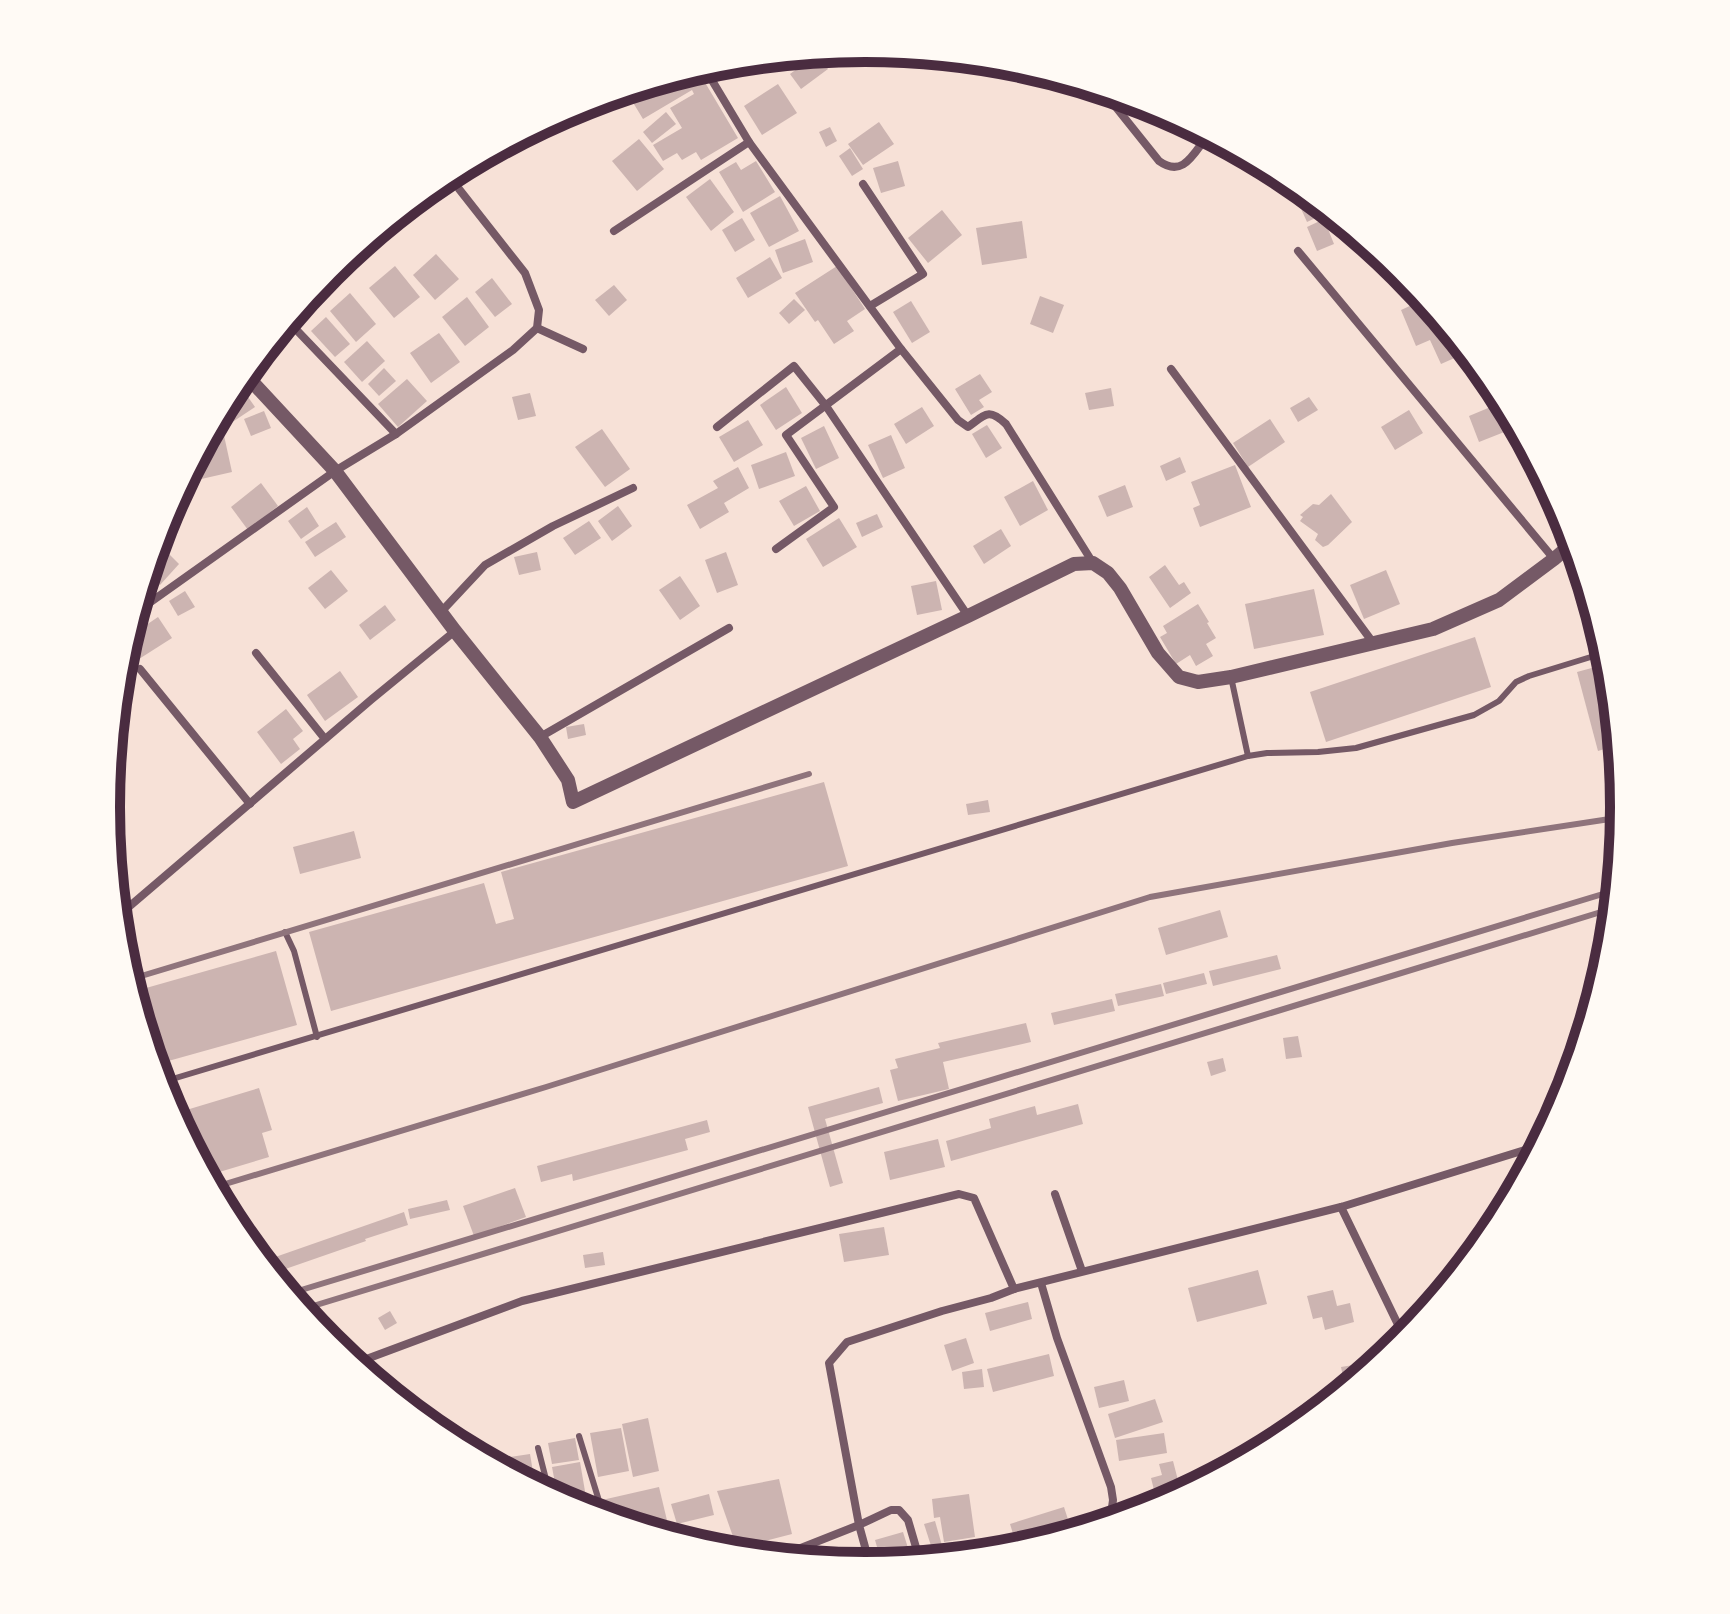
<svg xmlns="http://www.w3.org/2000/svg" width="1730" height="1614" font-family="Rubik,sans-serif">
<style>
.building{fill:#ccb4b1}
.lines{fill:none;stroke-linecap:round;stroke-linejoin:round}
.service{stroke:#755966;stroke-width:6}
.minor{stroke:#755966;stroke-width:8}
.tertiary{stroke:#755966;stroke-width:14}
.rail{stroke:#8f747c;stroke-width:6}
.rim{fill:none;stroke:#4a2c40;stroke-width:10}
</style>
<rect width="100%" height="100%" fill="#f7e1d7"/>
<g class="building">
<path d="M817,54L828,69L801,89L790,74Z"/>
<path d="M697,69L738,138L701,160L696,152L682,160L677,153L663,161L653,145L682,128L670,108L694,94L692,90L643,119L626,91Z"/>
<path d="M778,84L797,113L762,135L744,106Z"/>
<path d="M666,112L676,124L652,143L643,132Z"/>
<path d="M879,122L894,144L863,165L848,144Z"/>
<path d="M830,127L837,141L826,147L819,132Z"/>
<path d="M525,132L530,137L511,156L500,146Z"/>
<path d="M639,139L664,169L637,191L612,161Z"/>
<path d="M850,148L863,169L852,176L839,156Z"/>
<path d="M756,161L775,192L743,212L719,172L736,162L741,170Z"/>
<path d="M898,161L905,186L881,193L873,168Z"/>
<path d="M710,179L734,212L711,231L686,197Z"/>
<path d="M1294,182L1330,211L1307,222L1290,184Z"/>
<path d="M780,196L799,231L769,247L750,213Z"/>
<path d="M942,210L962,235L928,263L908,238Z"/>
<path d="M742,218L755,240L735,252L722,230Z"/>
<path d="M1324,219L1334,244L1317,251L1307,227Z"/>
<path d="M1022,221L1027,258L982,265L976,228Z"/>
<path d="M805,239L813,262L783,273L775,250Z"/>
<path d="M436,254L459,279L435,300L413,275Z"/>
<path d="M770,257L782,278L748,298L736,278Z"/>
<path d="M395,266L420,297L394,318L369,288Z"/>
<path d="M837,266L865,309L847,321L854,331L834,344L818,320L815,322L795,293Z"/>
<path d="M492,278L512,304L495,317L475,292Z"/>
<path d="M614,285L627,300L609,316L595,300Z"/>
<path d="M350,293L376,324L356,342L330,311Z"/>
<path d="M1040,296L1064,305L1053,333L1030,324Z"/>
<path d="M467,297L489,327L465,346L442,317Z"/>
<path d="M794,299L805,310L789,324L779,313Z"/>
<path d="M1425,299L1430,304L1440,328L1446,325L1468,352L1441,364L1430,340L1416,346L1401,310Z"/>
<path d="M911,301L930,332L912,343L893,312Z"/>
<path d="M326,317L350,344L335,357L311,331Z"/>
<path d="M439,333L460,362L431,383L410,353Z"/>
<path d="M367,341L385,361L362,382L344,362Z"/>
<path d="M384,368L396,381L379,396L368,384Z"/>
<path d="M980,374L992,392L979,400L984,407L971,415L955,389Z"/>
<path d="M407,379L427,401L398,427L378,404Z"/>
<path d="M239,384L255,407L225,427L217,416L233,388Z"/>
<path d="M786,387L802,413L776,430L760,405Z"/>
<path d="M1111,388L1114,406L1089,410L1085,393Z"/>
<path d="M530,393L536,416L518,420L512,397Z"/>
<path d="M1309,397L1318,410L1298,422L1290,408Z"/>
<path d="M1505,401L1517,427L1479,442L1469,416Z"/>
<path d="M922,407L934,426L906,444L894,424Z"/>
<path d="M1409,410L1423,433L1395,450L1381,427Z"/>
<path d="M264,411L271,428L251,436L244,419Z"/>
<path d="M1270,419L1285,442L1248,467L1233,443Z"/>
<path d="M748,420L763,445L734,462L719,437Z"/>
<path d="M987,425L1002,448L986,458L972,434Z"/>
<path d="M824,426L839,458L816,469L801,438Z"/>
<path d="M602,429L630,469L605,487L575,447Z"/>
<path d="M223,431L232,472L197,480L193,461L208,434Z"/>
<path d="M891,435L905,468L883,478L868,445Z"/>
<path d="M786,452L795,476L759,489L751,465Z"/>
<path d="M1180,457L1186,472L1166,481L1160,466Z"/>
<path d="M1235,465L1251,507L1200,527L1193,508L1200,505L1191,482Z"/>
<path d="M738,467L749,488L724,503L729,512L700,529L687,505L718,488L713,481Z"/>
<path d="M1033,481L1048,510L1020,526L1004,497Z"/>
<path d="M261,483L278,506L248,530L231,507Z"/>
<path d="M1125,485L1133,507L1107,517L1098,496Z"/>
<path d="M806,486L820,511L794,526L779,501Z"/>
<path d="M1331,494L1352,522L1328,545L1323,547L1315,540L1318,534L1300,521L1303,517L1300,515L1313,504L1319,505Z"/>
<path d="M618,506L632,526L612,541L598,521Z"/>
<path d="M307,507L319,526L301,539L288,521Z"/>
<path d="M877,514L883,527L862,537L856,523Z"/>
<path d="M839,518L857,547L823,567L806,539Z"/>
<path d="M589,521L601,538L575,555L563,538Z"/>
<path d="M336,522L346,537L315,557L305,542Z"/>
<path d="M1001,529L1011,546L984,564L973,546Z"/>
<path d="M159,544L179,564L160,585L147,573L154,549Z"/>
<path d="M537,552L541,570L519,575L514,557Z"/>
<path d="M726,552L738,585L717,593L705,560Z"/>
<path d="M1165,565L1179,585L1184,582L1191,593L1170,608L1149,577Z"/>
<path d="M331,570L348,591L325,609L308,588Z"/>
<path d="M1386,570L1400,604L1364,619L1350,585Z"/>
<path d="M680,576L700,606L680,620L659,590Z"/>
<path d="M936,581L942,610L917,615L911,586Z"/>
<path d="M1314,589L1324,635L1254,649L1245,604Z"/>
<path d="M185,591L195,607L178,616L169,601Z"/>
<path d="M1198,604L1209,622L1207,623L1216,638L1206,644L1213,656L1196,666L1190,655L1176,664L1160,637L1167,633L1163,626Z"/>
<path d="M385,605L396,620L370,640L359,625Z"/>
<path d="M158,617L172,638L139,659L126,640L127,638Z"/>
<path d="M1475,637L1491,687L1326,742L1310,692Z"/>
<path d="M124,646L133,658L120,668L127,679L118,685L121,658Z"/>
<path d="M1610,663L1618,745L1598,751L1577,672Z"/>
<path d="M340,671L358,697L325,721L307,695Z"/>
<path d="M286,709L303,731L293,739L300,749L281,764L257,732Z"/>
<path d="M584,724L586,735L568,739L566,727Z"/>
<path d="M824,782L848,866L331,1011L309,932L484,883L496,924L514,919L501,872Z"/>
<path d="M988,800L990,812L968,815L966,804Z"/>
<path d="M354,831L361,858L300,874L293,847Z"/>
<path d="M1220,910L1228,937L1166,955L1158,928Z"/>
<path d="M276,951L297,1025L154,1065L132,992Z"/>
<path d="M1277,955L1281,969L1213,986L1209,971Z"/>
<path d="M1204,973L1207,984L1166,994L1163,983Z"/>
<path d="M1161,984L1164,996L1118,1006L1115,994Z"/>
<path d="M1112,999L1115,1011L1054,1025L1051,1013Z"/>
<path d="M1026,1023L1031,1042L943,1062L949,1089L898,1101L890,1070L898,1068L895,1059L940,1048L938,1043Z"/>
<path d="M1298,1036L1302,1057L1286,1059L1283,1038Z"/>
<path d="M1580,1050L1572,1079L1570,1084L1565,1053Z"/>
<path d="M1223,1058L1226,1071L1211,1076L1207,1062Z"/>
<path d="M879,1087L883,1103L825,1119L843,1183L830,1187L808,1107Z"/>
<path d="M259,1088L272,1130L262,1133L269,1157L206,1176L173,1114Z"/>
<path d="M1078,1104L1083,1124L951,1161L946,1141L991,1128L989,1119L1035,1106L1037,1115Z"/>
<path d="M707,1120L710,1132L685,1139L688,1150L573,1181L572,1174L541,1182L537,1166Z"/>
<path d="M938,1139L945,1167L890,1180L884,1152Z"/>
<path d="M515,1188L526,1217L474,1236L463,1206Z"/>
<path d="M1516,1192L1499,1222L1492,1202Z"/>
<path d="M447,1200L450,1210L410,1219L408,1209Z"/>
<path d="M404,1212L408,1225L365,1239L366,1241L271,1274L261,1262Z"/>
<path d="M884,1227L889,1255L844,1262L839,1234Z"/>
<path d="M603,1252L605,1265L585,1268L583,1255Z"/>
<path d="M1258,1270L1267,1304L1197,1322L1188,1288Z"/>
<path d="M1333,1290L1337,1306L1350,1303L1354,1322L1325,1330L1322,1317L1313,1319L1307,1296Z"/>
<path d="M1028,1302L1032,1319L990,1331L985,1313Z"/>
<path d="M390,1311L397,1323L385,1330L378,1318Z"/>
<path d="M966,1338L974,1363L952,1371L944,1345Z"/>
<path d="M1049,1354L1054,1376L993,1392L987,1369Z"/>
<path d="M1372,1362L1373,1367L1330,1403L1327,1389L1345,1386L1341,1367Z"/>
<path d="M982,1369L984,1387L964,1389L962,1372Z"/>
<path d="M1124,1380L1129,1401L1099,1408L1094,1387Z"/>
<path d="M1155,1399L1163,1422L1115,1438L1108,1414Z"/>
<path d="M648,1418L659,1471L633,1477L622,1424Z"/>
<path d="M621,1428L629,1471L598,1477L590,1433Z"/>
<path d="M1164,1433L1167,1453L1119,1461L1116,1440Z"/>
<path d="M575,1438L579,1460L552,1464L548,1443Z"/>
<path d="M530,1454L533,1472L513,1475L510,1457Z"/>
<path d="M1173,1461L1180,1488L1155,1494L1151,1478L1162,1475L1159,1464Z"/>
<path d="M580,1462L587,1503L570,1506L558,1499L552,1467Z"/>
<path d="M779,1479L792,1534L737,1548L717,1491Z"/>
<path d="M659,1487L671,1537L606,1518L602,1500Z"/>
<path d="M709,1494L714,1515L677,1524L671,1504Z"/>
<path d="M969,1494L975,1537L944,1542L940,1517L934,1518L932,1499Z"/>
<path d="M1064,1507L1072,1532L1018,1550L1010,1524Z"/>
<path d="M935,1521L943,1549L933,1552L924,1524Z"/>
<path d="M903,1532L912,1561L882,1564L875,1540Z"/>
</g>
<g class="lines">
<g class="service">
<path d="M1231,677L1248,756"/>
<path d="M285,932L294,951L317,1037"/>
<path d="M159,1083L1248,756L1267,753L1318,752L1356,748L1474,715L1499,701L1516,682L1529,676L1607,652"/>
<path d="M579,1436L604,1517"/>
<path d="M538,1448L550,1495"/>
</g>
<g class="minor">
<path d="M704,67L749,142L901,349L786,435L834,507L776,549"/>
<path d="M1103,91L1159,161C1184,179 1194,152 1209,134"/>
<path d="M863,184L923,274L870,306"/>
<path d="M614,231L749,142"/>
<path d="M1298,251L1554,559"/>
<path d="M287,320L396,434"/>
<path d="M537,328L583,349"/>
<path d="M901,349L958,420L968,427C985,415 988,407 1006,424L1093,563"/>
<path d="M1171,369L1374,644"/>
<path d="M717,427L794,366L826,406L968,616"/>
<path d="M145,606L335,471L396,434L513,350L537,328L539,310L525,273L459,189"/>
<path d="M441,612L485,565L553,526L633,488"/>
<path d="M256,653L325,739"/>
<path d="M140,669L250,804"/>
<path d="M540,737L729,628"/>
<path d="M117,917L372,699L455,631"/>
<path d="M1055,1194L1082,1271"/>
<path d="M1341,1207L1405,1339"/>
<path d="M1041,1283L1057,1338L1111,1487L1113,1500L1110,1522"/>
<path d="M353,1364L522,1301L959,1194L974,1198L1014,1289"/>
<path d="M778,1557L859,1525L829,1363L847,1342L942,1311L991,1298L1014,1289L1341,1207L1541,1145"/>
<path d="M870,1565L859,1525L891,1510H899L908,1520L920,1561"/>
</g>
<path class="tertiary" d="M244,373L335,471L455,631L540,737L568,780L573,802L968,616L1074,564L1093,563L1108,573L1120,588L1158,653L1179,677L1198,682L1231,677L1433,629L1499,600L1554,559L1574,542"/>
<g class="rail">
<path d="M128,980L809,774"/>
<path d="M212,1188L546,1087L1150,897L1452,843L1623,817"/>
<path d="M288,1294L1616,890"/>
<path d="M300,1310L1614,908"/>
</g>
</g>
<path d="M0 0H1730V1614H0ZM120 807a745 745 0 1 1 1490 0a745 745 0 1 1-1490 0Z" fill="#fffaf5" fill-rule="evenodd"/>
<path class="rim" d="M120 807a745 745 0 1 1 1490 0a745 745 0 1 1-1490 0Z"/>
</svg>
